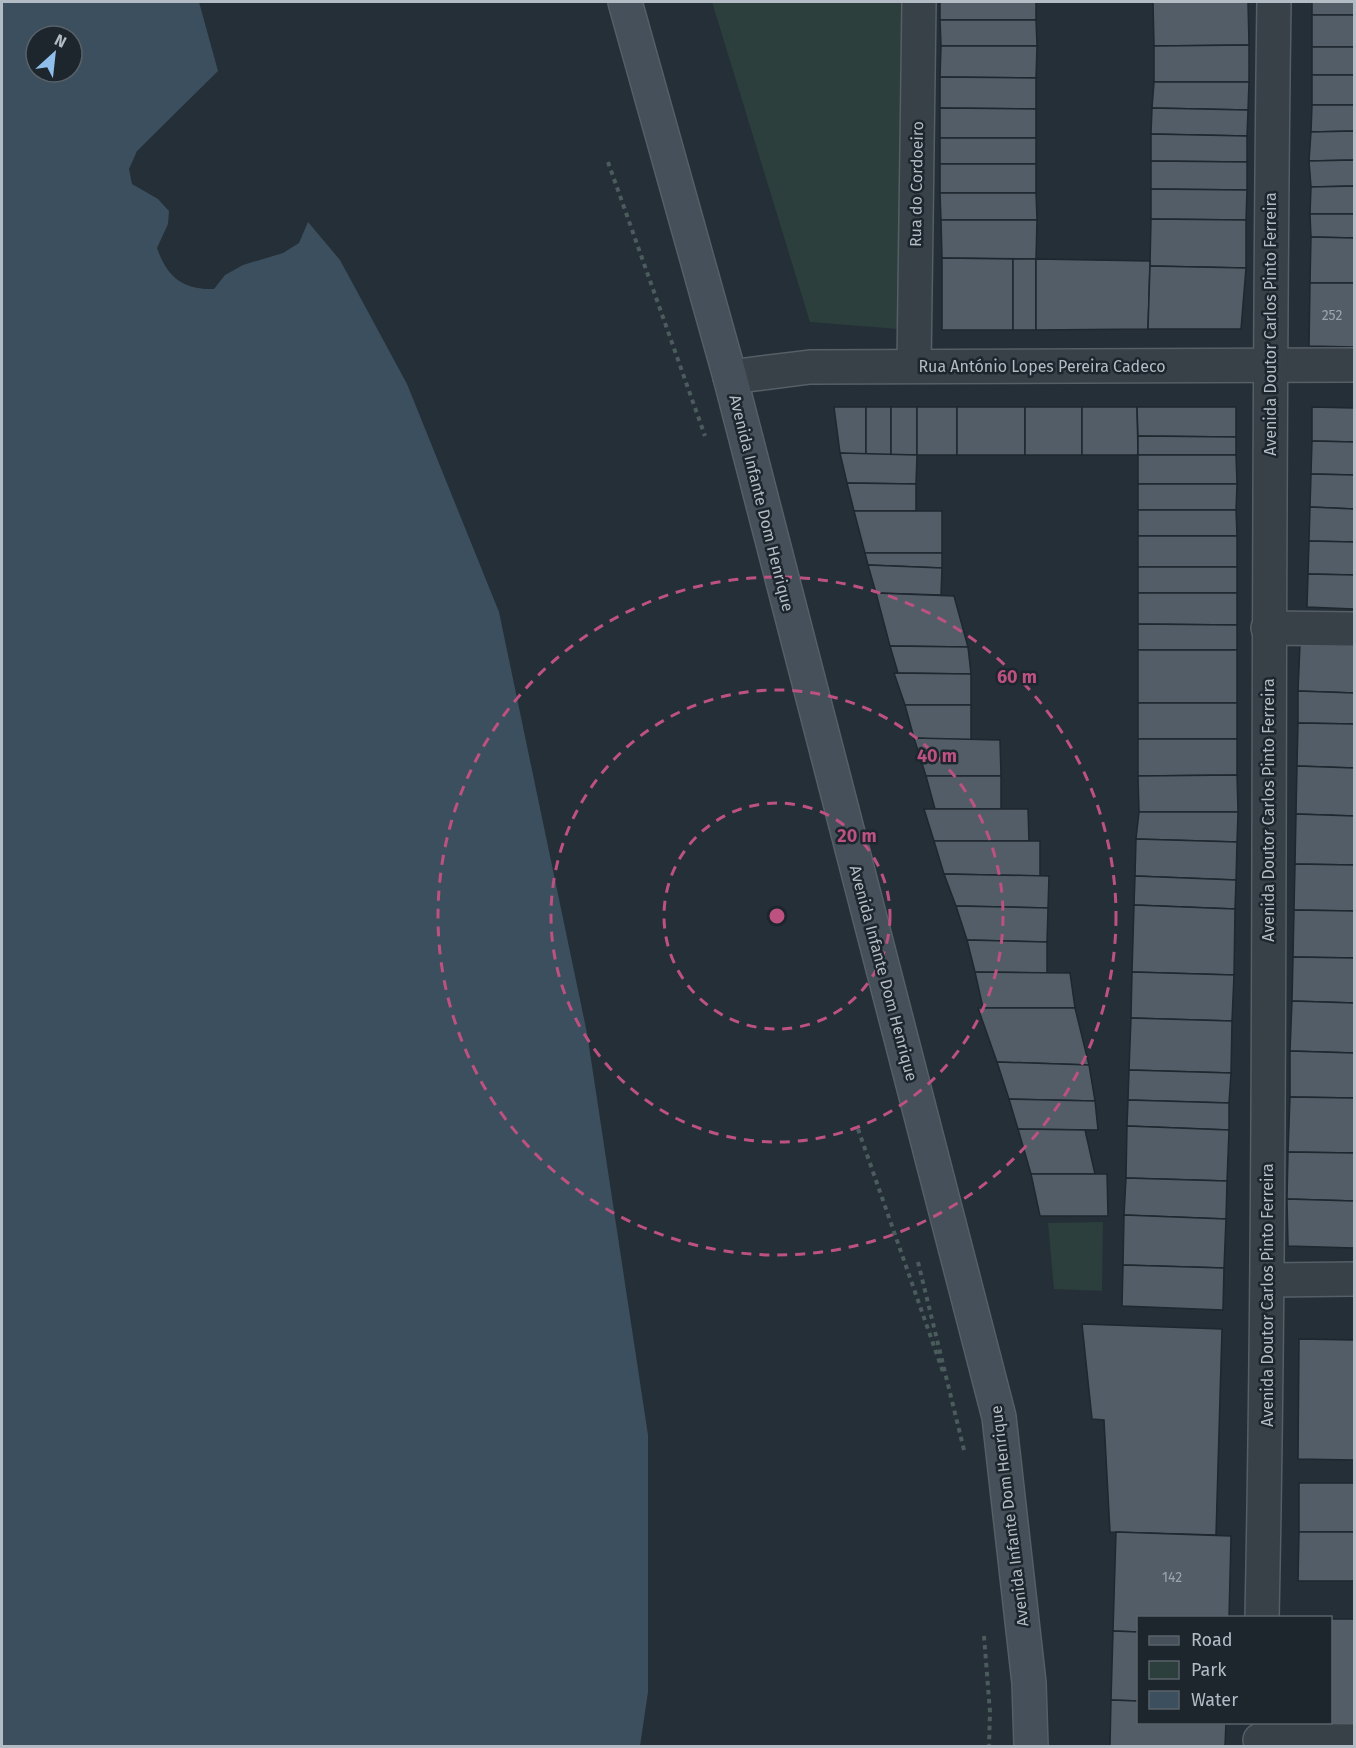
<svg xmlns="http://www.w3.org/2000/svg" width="1356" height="1748" font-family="'Fira Sans',sans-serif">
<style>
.green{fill:#2c3f3c}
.water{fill:#3c4f5e;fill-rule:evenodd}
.building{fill:#525d68;stroke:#1f272f;stroke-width:1.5}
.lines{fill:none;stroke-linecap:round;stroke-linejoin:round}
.minor-casing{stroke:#565e66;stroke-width:36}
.secondary-casing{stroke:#565e66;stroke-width:36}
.path{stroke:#4b5c5c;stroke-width:4;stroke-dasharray:4.5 4.5;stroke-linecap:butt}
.minor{stroke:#384048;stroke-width:33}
.secondary{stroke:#46505a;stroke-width:33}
.ring{fill:none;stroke:#bd5180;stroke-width:3;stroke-dasharray:10 8}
.labels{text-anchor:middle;stroke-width:5;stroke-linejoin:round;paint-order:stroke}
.number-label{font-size:14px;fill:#9ba4ad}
.street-label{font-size:16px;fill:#b3bbc4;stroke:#1d252d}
.centre{fill:#bd5180;stroke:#1d252d;stroke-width:3}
.ring-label{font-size:18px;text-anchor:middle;font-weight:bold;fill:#bd5180;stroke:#1d252d;stroke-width:5;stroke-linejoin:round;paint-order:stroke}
</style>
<rect width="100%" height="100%" fill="#242f37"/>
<g class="green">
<path d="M712,2H903L898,329L810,322Z"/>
<path d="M1103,1222L1102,1291L1054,1289L1048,1223Z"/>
</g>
<path class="water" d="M2,2H199L218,71L137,151L129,169L132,184L158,199L169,211L168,224L157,248C167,277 183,290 214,289L225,275L243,265L283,253L299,243L308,222L340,260L407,384L499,612L587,1033L648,1435V1692L640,1746H2ZM36,36H72V72H36Z"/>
<g class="building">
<rect x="940" y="2" width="96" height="18"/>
<path d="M1153,2H1248L1249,45L1154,46Z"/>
<rect x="1312" y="2" width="42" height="13"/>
<rect x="1312" y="15" width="42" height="32"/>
<path d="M940,20H1036L1037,46H941Z"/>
<path d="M1249,45V82H1154V46Z"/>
<path d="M941,46H1037L1036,78L940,77Z"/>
<rect x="1312" y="47" width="42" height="28"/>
<rect x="1312" y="75" width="42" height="30"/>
<path d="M940,77L1036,78V109L940,108Z"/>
<path d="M1154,82H1249L1248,110L1152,108Z"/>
<path d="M1312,105H1354V131L1311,132Z"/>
<path d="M940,108L1036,109V138H940Z"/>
<path d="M1152,108L1248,110L1247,136L1151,134Z"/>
<path d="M1354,131V160L1309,161L1311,132Z"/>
<path d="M1151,134L1247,136V162L1151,161Z"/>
<rect x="940" y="138" width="96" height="26"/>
<path d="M1354,160V186L1311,187L1309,161Z"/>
<path d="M1151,161L1247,162V190L1151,189Z"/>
<rect x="940" y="164" width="96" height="29"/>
<path d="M1354,186V214H1310L1311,187Z"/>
<path d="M1151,189L1247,190L1246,220L1151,219Z"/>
<path d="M940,193H1036L1037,220H941Z"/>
<path d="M1310,214H1354V238L1311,237Z"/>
<path d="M1151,219L1246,220V268L1150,266Z"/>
<path d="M941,220H1037L1036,259L942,258Z"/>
<path d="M1311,237L1354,238V283H1310Z"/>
<path d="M942,258L1013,259V330H942Z"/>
<rect x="1013" y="259" width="23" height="71"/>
<path d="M1036,259L1150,261L1148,329L1036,330Z"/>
<path d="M1150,266L1246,268L1241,329H1148Z"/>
<path d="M1310,283H1354V347L1309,346Z"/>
<path d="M834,407H866V455L840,453Z"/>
<rect x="866" y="407" width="25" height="48"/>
<rect x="891" y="407" width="26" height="48"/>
<rect x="917" y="407" width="40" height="48"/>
<rect x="957" y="407" width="68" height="48"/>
<rect x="1025" y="407" width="57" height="48"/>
<path d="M1082,407H1137L1138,455H1082Z"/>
<path d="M1137,407H1236V437L1138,436Z"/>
<path d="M1312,407L1354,408V442L1312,441Z"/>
<path d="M1138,436L1236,437V455H1138Z"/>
<path d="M1312,441L1354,442V475L1311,474Z"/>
<path d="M840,453L917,455L916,484L847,483Z"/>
<path d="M1138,455H1236L1237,484H1138Z"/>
<path d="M1311,474L1354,475V509L1310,507Z"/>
<path d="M847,483L916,484V511H854Z"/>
<path d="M1138,484H1237L1236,510H1138Z"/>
<path d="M1310,507L1354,509V542L1309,541Z"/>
<path d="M1138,510H1236L1237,536H1138Z"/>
<path d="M854,511H942V553H865Z"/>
<rect x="1138" y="536" width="99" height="31"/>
<path d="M1309,541L1354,542V575L1308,574Z"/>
<path d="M865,553H942V568L868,565Z"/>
<path d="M868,565L942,568L941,595L876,593Z"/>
<rect x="1138" y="567" width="99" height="26"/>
<path d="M1308,574L1354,575V609L1307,607Z"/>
<path d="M876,593L954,596L968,647L890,646Z"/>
<path d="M1138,593H1237V625L1138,624Z"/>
<path d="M1138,624L1237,625V650H1138Z"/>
<path d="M1300,644L1354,646V693L1298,691Z"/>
<path d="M890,646L968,647L971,674L898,673Z"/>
<rect x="1138" y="650" width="99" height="53"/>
<path d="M894,673L971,674V705H905Z"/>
<path d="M1298,691L1354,693V724L1298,723Z"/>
<rect x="1138" y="703" width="99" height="36"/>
<path d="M905,705H971V741L914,738Z"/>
<path d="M1298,723L1354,724V768L1297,766Z"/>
<path d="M914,738L1000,740L1001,776H926Z"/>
<path d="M1138,739H1237V775L1138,776Z"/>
<path d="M1297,766L1354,768V816L1296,814Z"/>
<path d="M1237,775L1238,812H1139L1138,776Z"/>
<path d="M926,776H1001V809H935Z"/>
<path d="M924,809H1028L1029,841H934Z"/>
<path d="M1139,812H1238L1237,842L1136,839Z"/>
<path d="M1296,814L1354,816V865L1295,864Z"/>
<path d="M1136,839L1237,842L1236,880L1135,876Z"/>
<path d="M934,841H1040V876L944,874Z"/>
<path d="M1295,864L1354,865V911L1294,910Z"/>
<path d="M944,874L1049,876L1048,908L956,906Z"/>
<path d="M1135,876L1236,880L1235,909L1134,905Z"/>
<path d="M1134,905L1235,909L1234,975L1132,972Z"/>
<path d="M956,906L1048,908L1047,942L967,940Z"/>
<path d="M1294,910L1354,911V958L1293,957Z"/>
<path d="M967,940L1047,942V973L975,972Z"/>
<path d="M1293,957L1354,958V1003L1292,1001Z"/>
<path d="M975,972L1070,973L1075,1008H983Z"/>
<path d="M1132,972L1234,975L1232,1021L1131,1018Z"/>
<path d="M1292,1001L1354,1003V1053L1290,1051Z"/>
<path d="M978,1008H1075L1089,1065L997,1062Z"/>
<path d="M1131,1018L1232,1021L1231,1073L1129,1070Z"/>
<path d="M1290,1051L1354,1053V1098L1290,1097Z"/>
<path d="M997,1062L1089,1065L1095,1101L1009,1099Z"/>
<path d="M1129,1070L1231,1073L1229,1103L1128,1100Z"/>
<path d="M1290,1097L1354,1098V1153L1288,1152Z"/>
<path d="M1009,1099L1095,1101L1098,1130L1018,1129Z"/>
<path d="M1128,1100L1229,1103V1130L1127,1126Z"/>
<path d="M1127,1126L1229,1130L1227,1181L1126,1178Z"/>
<path d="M1018,1129L1085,1130L1095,1174H1031Z"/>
<path d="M1288,1152L1354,1153V1201L1287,1199Z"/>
<path d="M1031,1174H1107L1108,1216H1040Z"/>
<path d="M1126,1178L1227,1181L1226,1219L1124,1215Z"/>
<path d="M1287,1199L1354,1201V1248L1288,1246Z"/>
<path d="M1124,1215L1226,1219L1224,1268L1123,1265Z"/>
<path d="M1123,1265L1224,1268L1223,1310L1122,1306Z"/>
<path d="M1082,1324L1222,1329L1216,1535L1110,1532L1104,1420L1092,1419Z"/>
<path d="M1299,1339L1354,1340V1460L1298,1459Z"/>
<rect x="1299" y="1483" width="55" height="49"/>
<path d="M1116,1532L1231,1536L1229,1618H1138V1632L1113,1631Z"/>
<path d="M1299,1532H1354V1581H1298Z"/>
<path d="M1330,1619H1354V1727L1295,1726V1722H1330Z"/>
<path d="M1113,1631L1138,1632V1701L1111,1700Z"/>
<path d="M1111,1700L1138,1701V1722H1226L1225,1746H1110Z"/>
</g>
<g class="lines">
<defs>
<g id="minor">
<path d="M914,366L919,2"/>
<path d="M730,377L810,367L1354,365"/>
<path d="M1268,628L1354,629"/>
<path d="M1268,1280L1354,1279"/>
<path d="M1262,1618C1273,1079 1266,540 1274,2"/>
<path d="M1260,1740L1354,1741"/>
</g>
<path id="secondary" d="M625,2L730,377L999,1417L1029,1683L1031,1746"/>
</defs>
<use href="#minor" class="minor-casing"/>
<use href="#secondary" class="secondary-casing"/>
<g class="path">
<path d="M608,162L705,436"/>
<path d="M858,1129L943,1372"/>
<path d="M918,1262L964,1450"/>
<path d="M984,1636L990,1712L989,1746"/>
</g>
<use href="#minor" class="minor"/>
<use href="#secondary" class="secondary"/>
</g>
<g class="ring">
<circle cx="777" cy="916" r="113"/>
<circle cx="777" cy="916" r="226"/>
<circle cx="777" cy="916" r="339"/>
</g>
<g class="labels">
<g class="number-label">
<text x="1332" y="320">252</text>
<text x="1172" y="1582">142</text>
</g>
<g class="street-label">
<text transform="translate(916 184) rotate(-89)" y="6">Rua do Cordoeiro</text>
<text transform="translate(1270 324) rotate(-90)" y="6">Avenida Doutor Carlos Pinto Ferreira</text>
<text x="1042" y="372">Rua António Lopes Pereira Cadeco</text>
<text transform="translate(762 503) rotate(76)" y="6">Avenida Infante Dom Henrique</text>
<text transform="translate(1268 810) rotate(-90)" y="6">Avenida Doutor Carlos Pinto Ferreira</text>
<text transform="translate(884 973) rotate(75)" y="6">Avenida Infante Dom Henrique</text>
<text transform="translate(1267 1295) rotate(-90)" y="6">Avenida Doutor Carlos Pinto Ferreira</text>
<text transform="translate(1009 1516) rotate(-97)" y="6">Avenida Infante Dom Henrique</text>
</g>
</g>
<circle cx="777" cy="916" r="9" class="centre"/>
<g class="ring-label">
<text x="1017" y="683">60 m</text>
<text x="937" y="762">40 m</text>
<text x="857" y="842">20 m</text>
</g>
<rect width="1356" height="1748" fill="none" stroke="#b3bbc4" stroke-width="6"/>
<rect x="1137" y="1616" width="195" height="108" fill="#1d252d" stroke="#596169" stroke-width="1.5"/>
<rect x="1149" y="1636" width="30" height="9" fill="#46505a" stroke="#596169" stroke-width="1.5"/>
<text x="1191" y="1646" font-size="18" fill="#b3bbc4">Road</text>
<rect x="1149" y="1661" width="30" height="18" fill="#2c3f3c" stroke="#596169" stroke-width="1.5"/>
<text x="1191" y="1676" font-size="18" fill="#b3bbc4">Park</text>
<rect x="1149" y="1691" width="30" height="18" fill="#3c4f5e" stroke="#596169" stroke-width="1.5"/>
<text x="1191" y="1706" font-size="18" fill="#b3bbc4">Water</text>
<g transform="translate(54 54) rotate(27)"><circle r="28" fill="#1d252d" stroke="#596169" stroke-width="1.5"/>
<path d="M0-4.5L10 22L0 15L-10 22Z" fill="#91bfeb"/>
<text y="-9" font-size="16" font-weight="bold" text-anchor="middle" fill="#b3bbc4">N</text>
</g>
</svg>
